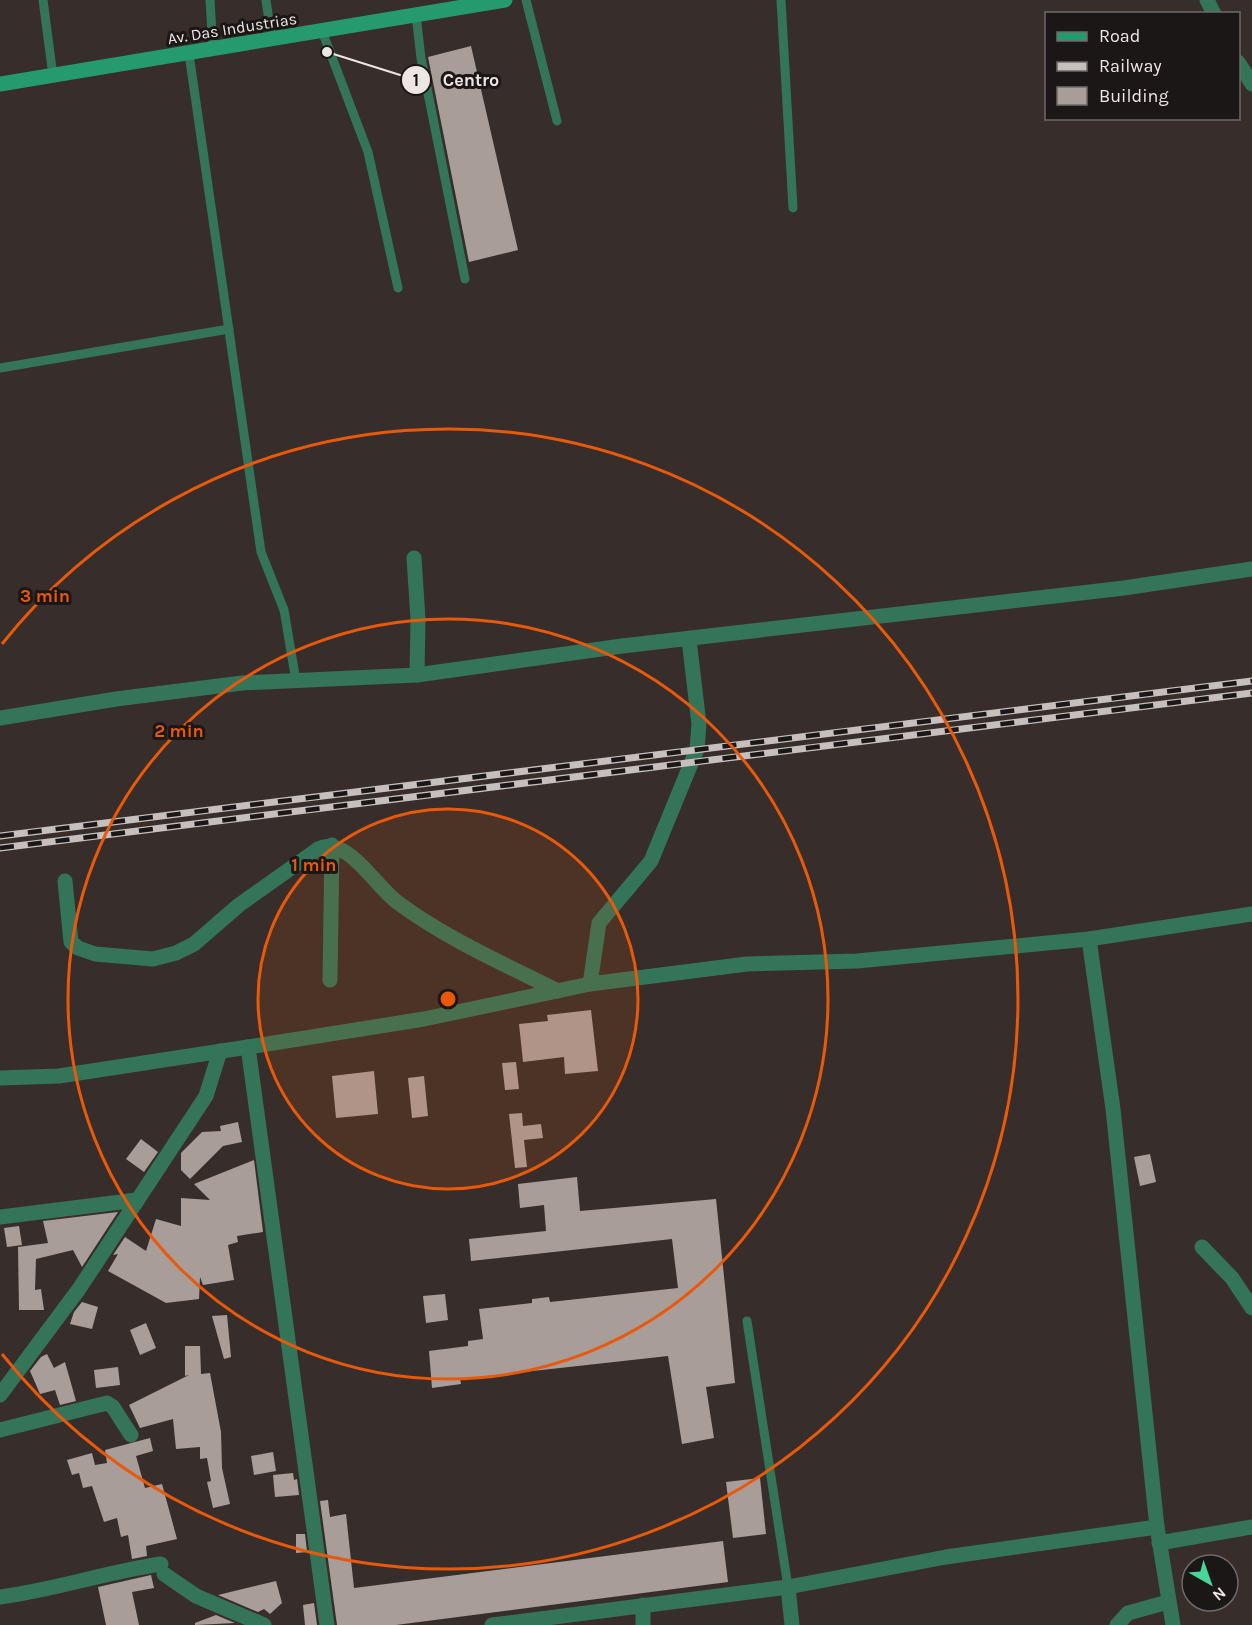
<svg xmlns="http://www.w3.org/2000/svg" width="1252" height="1625" font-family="Karla,sans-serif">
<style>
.building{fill:#a99d99}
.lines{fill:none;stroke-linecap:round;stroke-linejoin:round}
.service{stroke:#347458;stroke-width:9}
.minor{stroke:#347458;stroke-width:15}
.secondary{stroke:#249a6e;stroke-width:15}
.rail-casing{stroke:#c6bfbd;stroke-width:7}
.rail{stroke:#1b1716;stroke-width:4.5;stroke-dasharray:14;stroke-linecap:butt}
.ring{fill:none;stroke:#e8590c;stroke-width:3}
.labels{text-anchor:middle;stroke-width:6;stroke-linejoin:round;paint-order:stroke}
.street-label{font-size:16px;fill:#ede6e4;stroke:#1b1716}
.centre{fill:#e8590c;stroke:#1b1716;stroke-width:3}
.ring-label{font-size:18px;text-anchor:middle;font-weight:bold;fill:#e8590c;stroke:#1b1716;stroke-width:6;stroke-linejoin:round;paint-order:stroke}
.leader{fill:none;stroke:#ede6e4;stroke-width:2}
.callout-dot{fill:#ede6e4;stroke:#1b1716;stroke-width:2}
.mark-label{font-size:18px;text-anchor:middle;font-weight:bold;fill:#111}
.callout-label{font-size:18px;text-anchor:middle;font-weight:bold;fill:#ede6e4;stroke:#1b1716;stroke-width:6;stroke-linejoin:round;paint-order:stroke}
</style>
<rect width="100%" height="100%" fill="#372e2b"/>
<g class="building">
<path d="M471,46L518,250L469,262L428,57Z"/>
<path d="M591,1010L598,1071L565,1074L564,1057L523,1062L519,1024L548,1021L547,1015Z"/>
<path d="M516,1062L519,1089L505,1090L502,1063Z"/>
<path d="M374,1071L378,1114L336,1118L332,1076Z"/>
<path d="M424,1076L428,1116L412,1118L408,1078Z"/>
<path d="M522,1113L523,1126L541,1124L543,1138L524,1140L527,1167L515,1168L509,1114Z"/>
<path d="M238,1122L242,1142L223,1146L190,1179L181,1170V1153L202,1132L221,1131L220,1126Z"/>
<path d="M141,1139L158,1152L144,1172L126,1159Z"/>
<path d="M1150,1154L1156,1182L1140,1186L1134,1157Z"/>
<path d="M254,1160L263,1232L237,1236L238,1242L228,1245L234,1280L203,1285L200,1277L199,1299L166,1303L108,1271L118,1254L113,1255L125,1237L146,1251L156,1219L181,1226V1198L210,1200L194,1184Z"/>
<path d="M577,1177L580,1211L716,1199L735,1383L706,1387L714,1438L682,1444L668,1356L460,1379L461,1384L432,1388L429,1351L468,1346V1341L483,1339L479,1309L532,1303V1299L549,1297L550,1302L678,1288L672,1239L471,1261L469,1239L546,1231L544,1205L520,1208L518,1184Z"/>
<path d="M118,1212L82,1267L73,1250L36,1259L35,1290L41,1289L44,1310H19L18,1247L48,1243L43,1221Z"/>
<path d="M19,1226L22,1245L7,1247L4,1228Z"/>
<path d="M445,1294L448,1320L426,1323L423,1296Z"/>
<path d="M82,1302L98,1307L92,1329L70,1324L74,1312Z"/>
<path d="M227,1315L231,1357L224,1359L212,1316Z"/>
<path d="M146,1323L156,1348L140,1355L130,1330Z"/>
<path d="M185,1346H200L201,1374L210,1373L221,1432L222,1468L230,1504L213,1508L207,1482L211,1481L207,1458L200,1459V1447L176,1449L173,1419L140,1428L129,1405L189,1375L185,1376Z"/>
<path d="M47,1354L54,1368L65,1362L76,1401L60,1405L55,1390L40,1394L30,1371L41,1357Z"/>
<path d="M118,1367L120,1385L96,1388L94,1370Z"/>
<path d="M150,1438L153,1451L136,1456L145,1488L162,1484L177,1539L146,1546L147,1556L132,1559L128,1535L121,1537L117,1518L104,1522L92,1486L83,1488L79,1473L72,1475L67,1460L92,1453L95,1465L107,1463L105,1450Z"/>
<path d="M273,1452L276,1471L254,1475L251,1456Z"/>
<path d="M293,1473L294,1480L297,1479L299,1495L275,1497L273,1475Z"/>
<path d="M760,1478L766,1534L733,1538L726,1482Z"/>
<path d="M328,1500L330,1517L346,1514L354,1588L723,1541L728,1582L396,1625H337L320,1501Z"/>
<path d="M296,1534H305L307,1552L296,1553Z"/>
<path d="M151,1575L154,1588L132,1592L139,1625H106L98,1587Z"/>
<path d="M276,1581L282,1603L270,1614L264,1609L258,1612L218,1595Z"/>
<path d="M314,1603L317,1625H305L303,1605Z"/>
<path d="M216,1615L235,1623L195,1625V1623Z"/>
</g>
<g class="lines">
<g class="service">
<path d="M43,0L53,76"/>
<path d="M210,0L213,50"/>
<path d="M266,0L272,40"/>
<path d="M526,0L557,121"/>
<path d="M781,0L793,208"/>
<path d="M416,15L421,58L465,279"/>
<path d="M322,31L368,152L398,288"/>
<path d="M189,54L261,552L284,610L296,681"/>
<path d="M0,368L229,329"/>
<path d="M747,1321L788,1587"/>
</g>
<g class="minor">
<path d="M1207,0L1214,14"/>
<path d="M1238,62L1252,84"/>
<path d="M414,558L418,619L417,675"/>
<path d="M0,718L116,699L242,683L417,675L622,646L1124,588L1252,569"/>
<path d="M65,881L71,942L78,948L95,954L153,959L176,953L194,944L239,905L318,849C347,835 375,886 397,902C445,938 504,964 558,991"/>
<path d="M1089,939L1113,1109L1157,1527L1173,1625"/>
<path d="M330,980L332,845"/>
<path d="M590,984L599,923L651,861L697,749L699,724L689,640"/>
<path d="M248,1047L327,1625"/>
<path d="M0,1078L59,1076L248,1047L424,1019L590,984L747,964L857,961L1089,939L1252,914"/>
<path d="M0,1217L137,1200"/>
<path d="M1202,1247L1232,1278L1252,1308"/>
<path d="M0,1395L79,1289L206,1096L220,1051"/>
<path d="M0,1430L107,1403L113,1407L131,1435"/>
<path d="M1159,1543L1252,1527"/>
<path d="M164,1574L196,1596L264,1625"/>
<path d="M788,1587L792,1625"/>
<path d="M0,1597C55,1590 106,1572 161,1564"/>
<path d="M492,1625L788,1587L946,1557L1157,1527"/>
<path d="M643,1625V1605"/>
<path d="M1117,1625L1128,1613L1168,1602"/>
</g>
<path class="secondary" d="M0,84L505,0"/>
<defs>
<g id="rail">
<path d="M0,836L1252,681"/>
<path d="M0,848L1252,693"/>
</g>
</defs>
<use href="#rail" class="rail-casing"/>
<use href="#rail" class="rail"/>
</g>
<circle cx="448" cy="999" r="190" fill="#e8590c" fill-opacity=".12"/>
<g class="ring">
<circle cx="448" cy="999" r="190"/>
<circle cx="448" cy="999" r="380"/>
<path d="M2 644A570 570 0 1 1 2 1354"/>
</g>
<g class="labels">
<g class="street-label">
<text transform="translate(232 28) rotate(-9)" y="6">Av. Das Industrias</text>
</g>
</g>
<circle cx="448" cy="999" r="9" class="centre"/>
<g class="ring-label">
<text x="45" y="602">3 min</text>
<text x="179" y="737">2 min</text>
<text x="314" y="871">1 min</text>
</g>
<path class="leader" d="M327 52L416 80"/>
<g class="callout-dot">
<circle cx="327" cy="52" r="6"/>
<circle cx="416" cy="80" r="15"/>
</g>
<g class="mark-label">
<text x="416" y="86">1</text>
</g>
<g class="callout-label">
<text x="471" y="86">Centro</text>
</g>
<rect x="1045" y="12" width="195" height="108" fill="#1b1716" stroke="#6f6a68" stroke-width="1.5"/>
<rect x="1057" y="32" width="30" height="9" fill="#249a6e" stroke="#6f6a68" stroke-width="1.5"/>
<text x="1099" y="42" font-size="18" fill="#ede6e4">Road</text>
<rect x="1057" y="62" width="30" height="9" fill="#c6bfbd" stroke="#6f6a68" stroke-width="1.5"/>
<text x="1099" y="72" font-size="18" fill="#ede6e4">Railway</text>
<rect x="1057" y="87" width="30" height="18" fill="#a99d99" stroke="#6f6a68" stroke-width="1.5"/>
<text x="1099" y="102" font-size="18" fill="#ede6e4">Building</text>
<g transform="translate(1210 1583) rotate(140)"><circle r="28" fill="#1b1716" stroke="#6f6a68" stroke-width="1.5"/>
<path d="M0-4.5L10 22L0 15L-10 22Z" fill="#49d49c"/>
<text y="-9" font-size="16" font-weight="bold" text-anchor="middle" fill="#ede6e4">N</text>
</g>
</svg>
